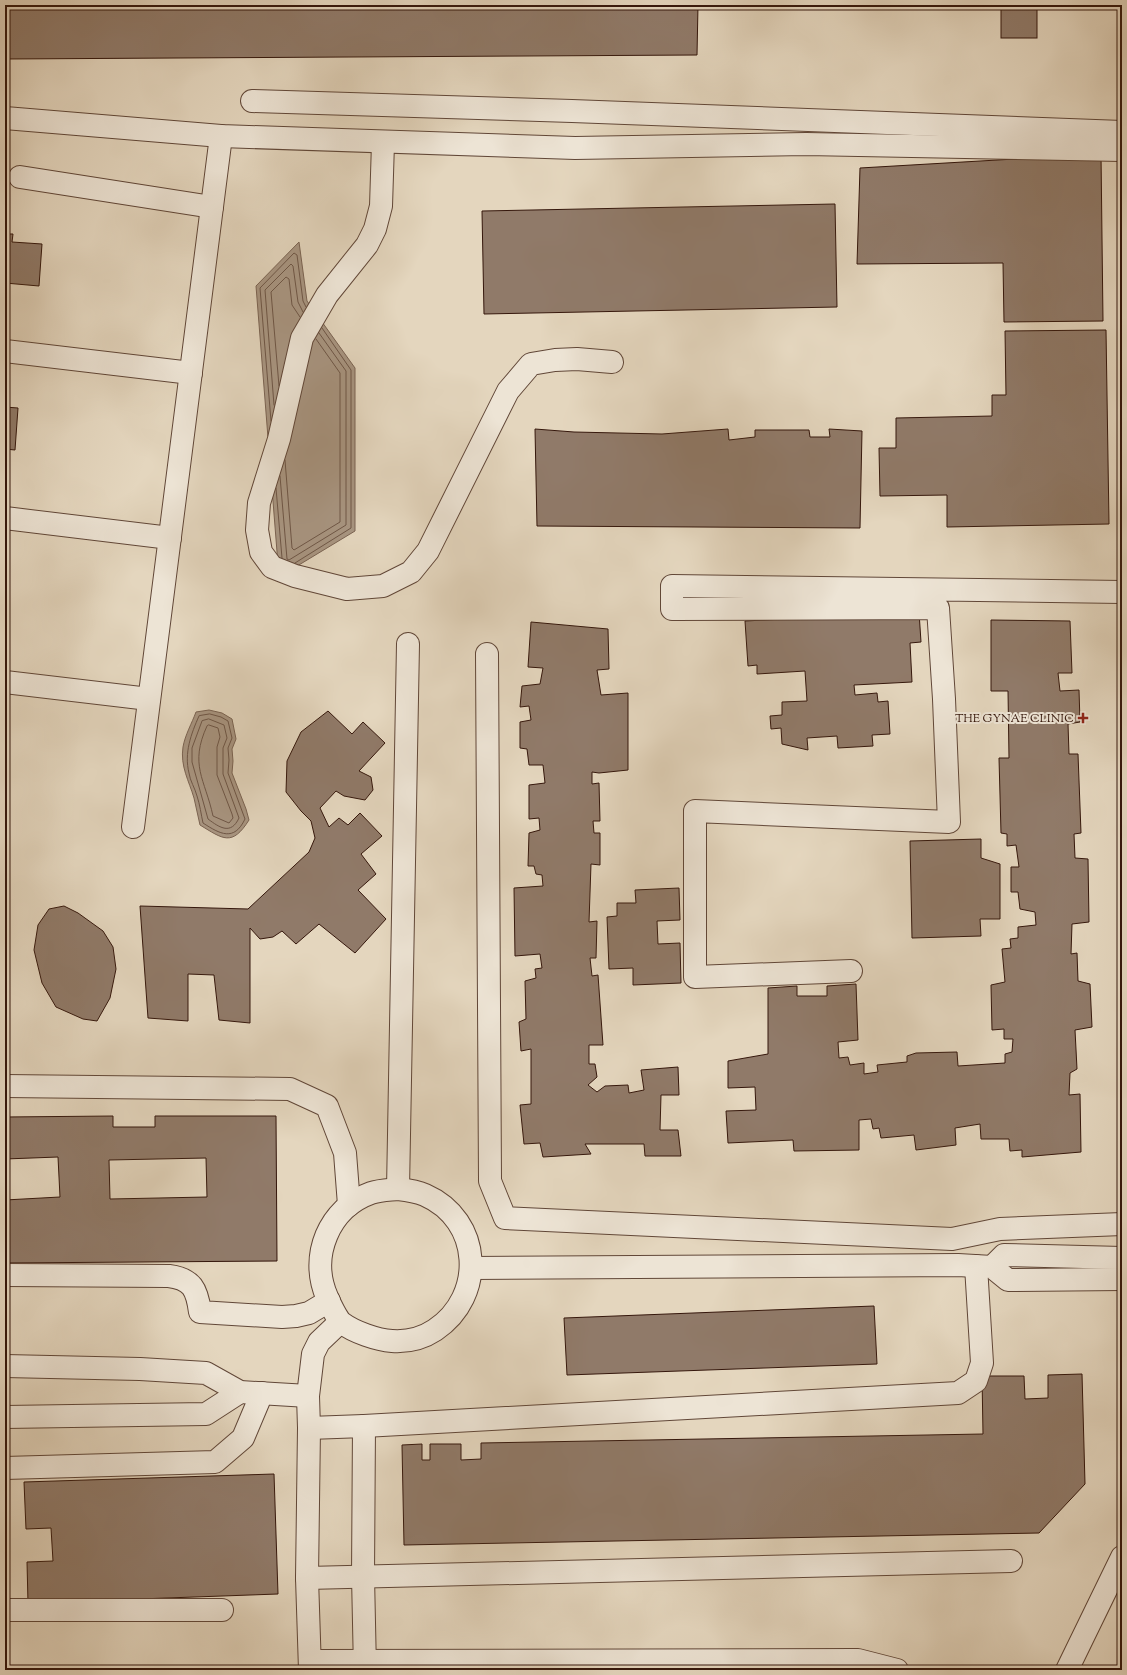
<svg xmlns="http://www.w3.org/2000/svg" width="1127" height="1675" font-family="'Sorts Mill Goudy',serif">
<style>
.water{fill:#a89581;stroke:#7a6352}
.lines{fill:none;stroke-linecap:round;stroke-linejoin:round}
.shore{stroke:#6e5646;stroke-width:1}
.building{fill:#907a69;stroke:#35170c;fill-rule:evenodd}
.minor-casing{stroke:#614738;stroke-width:24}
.minor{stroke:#ede4d5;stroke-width:22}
.poi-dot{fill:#8f2418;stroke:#ede4d5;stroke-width:1.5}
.labels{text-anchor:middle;stroke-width:4;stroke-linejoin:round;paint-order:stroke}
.poi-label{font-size:12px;fill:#35170c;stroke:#ede4d5;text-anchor:end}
</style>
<rect width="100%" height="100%" fill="#e4d6be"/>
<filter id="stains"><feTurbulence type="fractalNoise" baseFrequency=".005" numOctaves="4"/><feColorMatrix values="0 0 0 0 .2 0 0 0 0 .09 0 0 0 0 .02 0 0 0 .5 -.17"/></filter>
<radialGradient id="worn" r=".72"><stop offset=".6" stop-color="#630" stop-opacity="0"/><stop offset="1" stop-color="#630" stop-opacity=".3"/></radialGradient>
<g class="water">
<path d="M299,242L307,301L355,368V531L279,577L256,286Z"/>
<path d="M209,710L222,713L232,719L236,739L232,749L233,761L232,773L246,809L249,820C232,847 223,839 200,825C198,816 196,807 194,798C189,781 180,766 183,747C185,735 192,723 196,712Z"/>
</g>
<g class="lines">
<g class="shore">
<path d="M279,386L271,292L286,277L289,279L292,305L300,317"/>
<path d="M274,405L265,290L291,264L293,266L298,302L303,312"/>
<path d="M271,421L260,288L294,253L297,255L303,301L306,307"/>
<path d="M285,460L292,548L294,550L340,522V373L316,339"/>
<path d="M280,476L287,559L289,560L346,525V371L319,333"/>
<path d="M276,488L282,558"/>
<path d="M295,563L351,528V370L322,328"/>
<path d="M210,714L221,717L228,721L232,738L228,748L229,760L228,773L245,819C234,842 220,834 203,823C201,814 200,805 197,796C195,788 190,781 189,773C184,753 191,734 199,716Z"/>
<path d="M209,719L224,725L227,738L223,748V774L239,818C231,835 220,828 208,819L192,762V748L202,721Z"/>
<path d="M209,725L218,728L220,737L217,747V775L232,814L233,818L229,823L213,816C205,779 189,765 207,726Z"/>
</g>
</g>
<g class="building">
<path d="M5,5H698L697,55L5,59Z"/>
<rect x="1001" y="5" width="36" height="33"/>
<path d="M1101,154L1103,321L1004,322L1003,263L857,264L860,168Z"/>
<path d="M835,204L837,307L484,314L482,211Z"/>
<path d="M5,234H13L12,242L42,244L39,286L5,283Z"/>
<path d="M1106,330L1109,524L947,527V495L880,496L879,448H896V418L992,416V395H1006L1005,331Z"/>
<path d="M5,407L18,408L15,450L5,449Z"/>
<path d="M535,429L574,432L662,434L728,429L729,440L755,437V430H809L810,437H830L829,429L862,431L860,528L537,526Z"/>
<path d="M919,612L921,642L910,643L912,682L854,685L855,695L877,693L878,702L888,701L890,734L872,735L873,746L838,748L837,736L807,738L808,750L782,744L781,728L771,729L770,716L782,715V702L807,701L805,671L757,674V665L748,666L745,621Z"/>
<path d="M991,620L1070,621L1072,673H1058L1060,691L1079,690L1080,722L1068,724L1069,754H1078L1081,833L1074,834L1075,858L1088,859L1089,922L1072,924L1071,954L1077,953L1078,981L1090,984L1092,1027L1075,1030L1077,1069L1070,1073L1069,1095L1080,1094L1081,1152L1022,1157V1150L1010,1151L1009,1139H981L980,1124L955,1128L956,1145L916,1150L914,1135L881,1138L879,1128L873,1129L871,1119L859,1120V1150L794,1151L793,1140L728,1143L726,1111L756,1110L755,1087L728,1088V1061L768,1054V988L797,986V996H827V986L856,984L858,1040L838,1042L839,1058L848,1057L850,1065L864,1063V1074L878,1072L877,1065L907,1062V1056L916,1053L957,1052L958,1066L1005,1063V1054L1012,1052L1013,1039H1004V1029L992,1030L991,985L1005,982L1002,949L1011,948L1010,939L1018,938V927L1036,925L1035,912L1020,909L1018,892H1011V867H1019L1016,845L1007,846V834L1001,833L999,758H1009L1008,691H991Z"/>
<path d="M531,622L608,629L609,669L597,670L601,695L628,693V770L599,773L592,772V784L599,783L600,821H593L594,833H600V865L591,864L589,922L597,921L596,958H590L592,976L598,975L603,1045H589V1064H595L597,1077L588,1085L597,1092L605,1086L628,1085L629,1093L644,1090L641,1070L678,1067L679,1095H661L660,1130H678L681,1156H645L644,1144H585L591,1154L543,1157L540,1143L524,1144L520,1105L531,1104V1049L521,1051L519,1022L526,1019L525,981L536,978L535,969L542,968L540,954L515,956L514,888L543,886L542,875L536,874L534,866H528L529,833L540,830L539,818L529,819V785L545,783L543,765H529L527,749L520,748V722L531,720L529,706L520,707L522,686L540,684L543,668L528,667Z"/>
<path d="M328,711L352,734L363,722L385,743L359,771L371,777L373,790L365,800L344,796L336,791L320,808L329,827L339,818L348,825L360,813L382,836L361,854L376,874L358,890L386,919L355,953L319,924L296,944L282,931L273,937L260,939L250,928V1023L219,1020L214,975L188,974V1021L148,1018L140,906L248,909L309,852L315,838L311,821L301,811L286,792L287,761L301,732Z"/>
<path d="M981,839V858L1000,864V919H980L981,936L912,938L910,841Z"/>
<path d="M679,888L680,920L657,921L658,944L680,943L681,983L633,985V968L609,969L607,917L617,916V903H636L635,890Z"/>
<path d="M64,906L78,913L103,931L113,947L116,969L110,998L97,1021L83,1019L56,1007L42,983L34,950L38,925L49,909Z"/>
<path d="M113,1116V1127H155V1116H276L277,1261L5,1263V1200L60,1197L58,1157L5,1159V1117ZM206,1158L207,1197L110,1199L109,1160Z"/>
<path d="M874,1306L877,1364L567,1375L564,1318Z"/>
<path d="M1082,1374L1085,1484L1039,1533L404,1545L402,1445L422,1444V1460H430V1444H461V1460L481,1459V1443L983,1434L982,1376H1024L1025,1399L1048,1398V1375Z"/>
<path d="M274,1474L278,1594L28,1603L27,1562L53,1561L51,1528L26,1529L24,1482Z"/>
</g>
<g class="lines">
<defs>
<g id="minor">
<path d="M252,101L572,111L1122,132"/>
<path d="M5,118L221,136L575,148L806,144L1122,150"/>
<path d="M383,143L381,206L375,229L367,245L327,295L302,338L279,439L259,503L257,530L261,552L272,567L295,576L347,589L383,586L411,572L428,551L508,391L531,364L555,360L577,359L612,362"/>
<path d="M20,177L212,207"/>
<path d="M5,351L191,373"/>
<path d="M5,518L170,538"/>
<path d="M487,654L490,1181L505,1218L952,1239L1000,1229L1122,1224"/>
<path d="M5,682L149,699"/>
<path d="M133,827L221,136"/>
<path d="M851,971L695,977V811L949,822L944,699L938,608L672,609V586L1122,592"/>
<path d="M5,1086L290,1089L327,1106L345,1153L349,1205"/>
<path d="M398,1189L408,644"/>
<path d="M398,1189C407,1190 416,1191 425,1195C482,1220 486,1296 435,1330C423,1338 407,1342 392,1341C377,1340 354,1332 342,1323C338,1321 329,1302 327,1297C309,1256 329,1208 371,1193C380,1190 389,1190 398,1189Z"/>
<path d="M992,1267L1004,1255L1122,1258"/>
<path d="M471,1268L958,1265L992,1267L1008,1280L1122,1279"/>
<path d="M5,1275L169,1276C192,1279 197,1289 200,1312L282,1317L296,1316L309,1313L329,1301"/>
<path d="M5,1366L140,1369L206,1373L240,1392L308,1396"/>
<path d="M5,1417L206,1414L240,1392"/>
<path d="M364,1426L958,1393L976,1381L982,1363L976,1266"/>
<path d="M309,1428L364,1426L363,1576L365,1670"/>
<path d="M5,1468L215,1462L243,1438L262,1393"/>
<path d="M307,1578L1011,1561"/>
<path d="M5,1610H222"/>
<path d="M310,1661L858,1660L897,1670"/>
<path d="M310,1670L307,1578L309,1428L308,1396L313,1354L319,1342L340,1322"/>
<path d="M1067,1670L1122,1557"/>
</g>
</defs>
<use href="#minor" class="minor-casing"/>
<use href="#minor" class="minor"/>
</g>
<path class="poi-dot" d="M1081 712h4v4h4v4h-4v4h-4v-4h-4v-4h4z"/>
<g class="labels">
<g class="poi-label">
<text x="1074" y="722">THE GYNAE CLINIC</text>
</g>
</g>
<rect width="1127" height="1675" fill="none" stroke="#e4d6be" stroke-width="20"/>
<rect x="6" y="6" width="1115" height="1663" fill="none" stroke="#35170c" stroke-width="2"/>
<rect x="10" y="10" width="1107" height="1655" fill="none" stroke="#35170c"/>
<rect width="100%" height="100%" filter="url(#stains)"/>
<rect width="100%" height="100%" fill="url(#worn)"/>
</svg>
